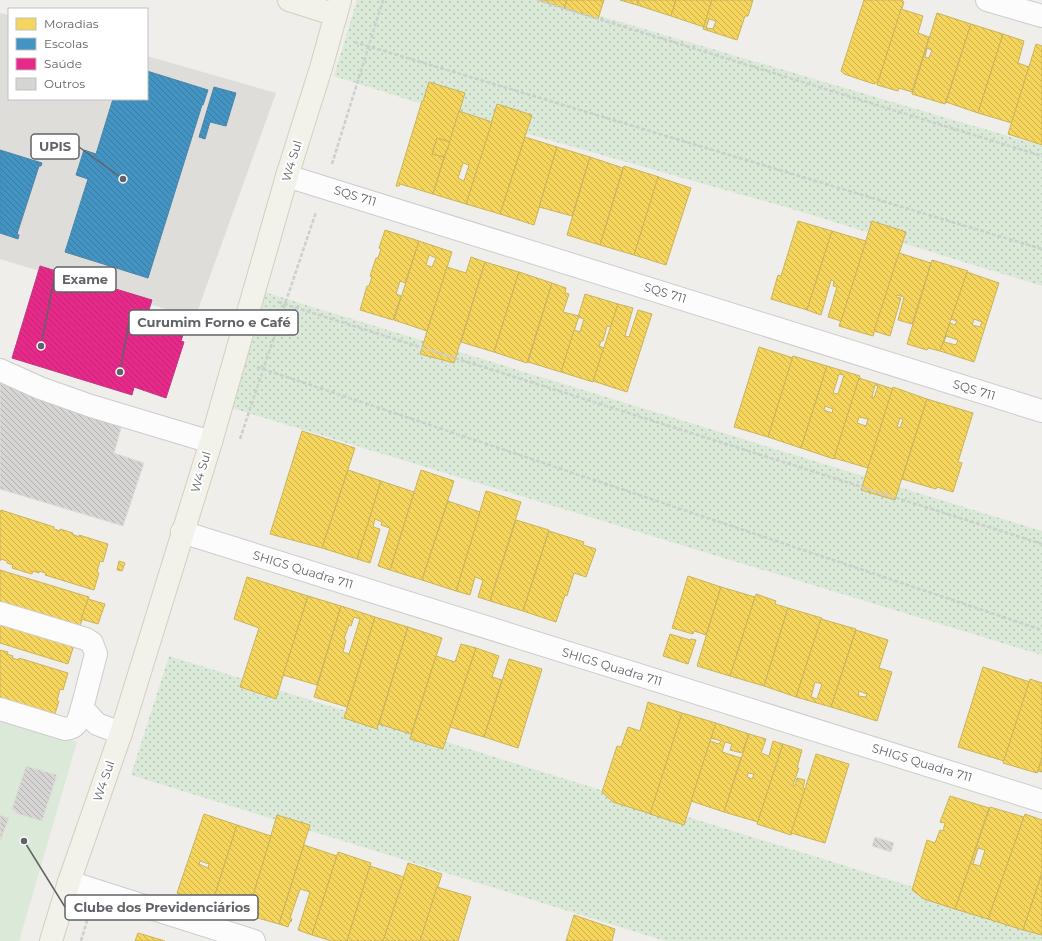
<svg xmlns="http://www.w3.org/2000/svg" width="1042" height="941" font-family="Montserrat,sans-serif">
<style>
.education{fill:#dfddd9}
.grass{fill:url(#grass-dots)}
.pitch{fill:#dae9d8}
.homes{fill:url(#homes-back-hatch);stroke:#c9b35f;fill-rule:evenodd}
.schools{fill:url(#schools-back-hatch);stroke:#4c85a7}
.health{fill:url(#health-back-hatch);stroke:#be3a80}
.building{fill:url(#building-back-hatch);stroke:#deddda}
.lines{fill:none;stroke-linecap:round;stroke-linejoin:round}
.minor-casing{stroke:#ccc;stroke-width:24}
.major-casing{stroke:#d4cfbb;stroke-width:24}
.path{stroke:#cbcfcd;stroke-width:2.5;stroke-dasharray:4 2;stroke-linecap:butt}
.minor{stroke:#fdfcfc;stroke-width:22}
.major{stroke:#f3f2ea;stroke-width:22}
.labels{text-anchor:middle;stroke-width:4;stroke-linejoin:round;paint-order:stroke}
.street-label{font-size:12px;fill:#606367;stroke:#fff}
.leader{fill:none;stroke:#606367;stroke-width:1.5}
.callout-dot{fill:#606367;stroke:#fff;stroke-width:1.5}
.callout{fill:#fff;stroke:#606367;stroke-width:1.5}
.callout-label{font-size:13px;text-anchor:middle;font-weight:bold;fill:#606367}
</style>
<defs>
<pattern id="grass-dots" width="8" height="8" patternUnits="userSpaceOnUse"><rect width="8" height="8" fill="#dae9d8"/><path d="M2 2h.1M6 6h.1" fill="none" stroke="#b4c0b3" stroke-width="1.8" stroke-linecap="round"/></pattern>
<pattern id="homes-back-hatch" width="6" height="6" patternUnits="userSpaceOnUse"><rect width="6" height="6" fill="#f6d55c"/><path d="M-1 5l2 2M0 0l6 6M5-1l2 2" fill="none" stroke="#cbb050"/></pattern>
<pattern id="schools-back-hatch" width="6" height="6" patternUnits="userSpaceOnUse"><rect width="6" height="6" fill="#4393c3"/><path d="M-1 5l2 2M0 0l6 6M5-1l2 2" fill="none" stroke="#3b7ca2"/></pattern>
<pattern id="health-back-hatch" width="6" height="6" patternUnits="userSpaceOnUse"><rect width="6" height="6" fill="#e7298a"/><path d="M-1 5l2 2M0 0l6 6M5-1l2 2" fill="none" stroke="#bf2775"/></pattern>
<pattern id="building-back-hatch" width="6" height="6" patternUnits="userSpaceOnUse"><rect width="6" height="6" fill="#d6d5d3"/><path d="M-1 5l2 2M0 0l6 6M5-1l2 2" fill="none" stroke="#b1b0af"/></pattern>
</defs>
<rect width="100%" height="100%" fill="#efeeea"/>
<path class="education" d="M0,13L9,15V99H147V56L276,93L195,318L0,259Z"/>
<g class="grass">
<path d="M357,0H546L1042,146V286L789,208L416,102L334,76Z"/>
<path d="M264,292L1042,531V655L229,407Z"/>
<path d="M169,656L1042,927V941H665L131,775Z"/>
</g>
<path class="pitch" d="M0,718L77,742L19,941H0Z"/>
<g class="homes">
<path d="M538,0H567L564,8Z"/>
<path d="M567,0H604L598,19L564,8Z"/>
<path d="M620,0H639L637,5Z"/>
<path d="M639,0H676L671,16L637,5Z"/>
<path d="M676,0H712L704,27L671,16Z"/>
<path d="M712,0H753L748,16H745L737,40L703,29ZM709,19L716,21L713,29L706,28Z"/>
<path d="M864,0H902L904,2L878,82L874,84L844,74L841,71Z"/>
<path d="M901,9L923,16L918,33L929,37L912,92L899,88L898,91L877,85Z"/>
<path d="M937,13L971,24L945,104L912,94ZM927,48L932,50L929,58L925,57Z"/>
<path d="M971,24L1003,34L978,113L946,102Z"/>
<path d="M1003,34L1024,41L1018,63L1029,67L1012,123L978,113Z"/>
<path d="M1036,44L1042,46V145L1008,134Z"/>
<path d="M429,82L465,93L450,142L437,138L432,154L444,157L433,194L400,184L399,186H396L422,101H423Z"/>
<path d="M497,104L532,115L500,214L466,204Z"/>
<path d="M459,111L492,122L466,204L433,194ZM463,163L469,165L464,181L458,178Z"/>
<path d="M525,137L557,147L534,225L500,214Z"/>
<path d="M437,138L450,142L444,157L432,154Z"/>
<path d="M557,147L590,157L572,216L539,207Z"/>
<path d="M590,157L623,168L600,245L567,235Z"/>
<path d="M624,166L659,177L634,255L600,245Z"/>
<path d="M658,177L691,188L666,265L634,255Z"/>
<path d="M798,221L832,231L807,310L771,299L778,275L781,276Z"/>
<path d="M872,221L906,232L873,336L839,326Z"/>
<path d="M385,230L419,241L405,283L400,281L396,294L401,296L393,320L360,310L367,286H369L372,277L370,276L376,258H378L381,249L379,248Z"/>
<path d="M832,231L866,241L841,321L828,317L837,287L833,286L834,281L831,280L821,315L807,310Z"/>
<path d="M419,241L452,252L427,331L394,320ZM429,255L436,258L432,267L426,265Z"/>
<path d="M899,253L931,263L912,324L898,320L904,297L897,295L896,297L901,298L890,336L874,331Z"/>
<path d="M471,257L485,262L454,363L420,354L447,267L466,273Z"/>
<path d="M932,260L968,271L940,351L928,348L927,350L907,344Z"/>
<path d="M485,262L519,272L494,352L461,342Z"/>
<path d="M519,272L552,283L527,363L494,352Z"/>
<path d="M967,272L999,283L974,362L940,351L950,323L955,325L957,321L951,319ZM974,319L982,322L980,327L972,325ZM946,336L958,340L956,345L944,342Z"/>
<path d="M552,283L566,288L565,293L569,294L563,312L579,316L561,372L528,362Z"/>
<path d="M585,294L618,304L611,327L607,326L603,341H601L599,346L604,348L593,382L561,372L574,330L580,332L584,319L578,317Z"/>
<path d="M618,304L633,308L625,336L629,337L638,310L652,314L627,392L593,381Z"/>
<path d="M759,347L793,358L768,437L734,427Z"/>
<path d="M793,356L827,366L801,448L768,437Z"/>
<path d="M827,366L860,376L834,459L801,448ZM839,374L844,375L838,394L833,393ZM825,406L833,409L832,413L824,410Z"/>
<path d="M859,378L893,389L868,468L834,458ZM875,385L878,386L874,398L872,397ZM859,417L868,419L866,426L857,423Z"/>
<path d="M893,387L927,399L895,500L861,490ZM900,418L903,419L900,428L897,427Z"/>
<path d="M927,399L973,413L958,462L962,463L953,492L937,487L936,489L902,479Z"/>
<path d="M302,431L355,448L322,548L270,534Z"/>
<path d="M348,470L381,481L357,559L322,548Z"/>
<path d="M421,470L454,481L422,580L390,570Z"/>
<path d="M381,481L414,492L390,570L378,566L390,528L381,525L382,522L375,519L373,527L380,529L370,563L357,559Z"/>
<path d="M486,491L521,502L490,601L478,597L483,580L475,577L470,595L456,591Z"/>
<path d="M448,501L480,512L456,591L422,580Z"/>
<path d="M1,510L54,527V529L60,531V529L73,533L72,534L79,537V535L108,544L103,562L100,561L97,572L99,573L94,590L45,575L46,573L39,571V573L33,571L32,574L12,568L13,565L7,563V561L1,559L0,561V512Z"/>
<path d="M516,520L549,530L523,611L490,601Z"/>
<path d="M549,531L584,542L583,545L596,549L586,577L574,573L567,596L565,595L556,622L523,611Z"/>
<path d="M119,561L125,563L122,571L117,570Z"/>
<path d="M0,570L89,597L68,664L0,643Z"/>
<path d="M688,576L721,587L706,635L694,631L693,634L672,628Z"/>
<path d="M247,577L308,596L276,699L240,687L259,628L234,619Z"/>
<path d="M721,587L755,597L730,676L697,666Z"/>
<path d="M756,594L776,601L775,604L788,608L764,686L730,676Z"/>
<path d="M308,596L341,606L317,685L283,675Z"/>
<path d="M88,599L105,604L98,624L81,619Z"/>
<path d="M341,606L375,617L347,707L314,697ZM354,617L360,619L349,654L343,652L346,640L344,639L349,625L351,626Z"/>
<path d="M788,608L822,618L796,697L764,686Z"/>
<path d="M375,617L408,627L377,729L344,718Z"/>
<path d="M821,619L856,629L831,707L796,697ZM815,682L822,684L817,699L811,697Z"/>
<path d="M408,627L442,638L411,734L379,724Z"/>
<path d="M856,630L888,640L879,668L892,672L877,721L831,707ZM859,691L867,694L866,697L858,696Z"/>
<path d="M670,634L690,640L691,639L696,640L688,664L663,656Z"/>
<path d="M461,644L476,648L443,749L410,739L436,656L455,662Z"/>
<path d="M476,648L499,656L492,677L502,680L484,737L450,727Z"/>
<path d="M0,650L8,652L7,654L13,656L12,658L19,660V658L68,673L63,690L60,689L57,701H59L53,720L0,701Z"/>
<path d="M509,659L542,669L518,748L484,737Z"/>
<path d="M983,667L1030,682L1004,761L958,747Z"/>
<path d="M1030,679L1042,683V758L1037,773L1003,763Z"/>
<path d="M648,702L682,713L651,814L613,802L602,792L617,746L621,747L628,727L640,731Z"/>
<path d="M682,713L716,723L684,825L650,814Z"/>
<path d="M716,723L749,734L742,753L730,750L732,744L725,742L722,752L741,758L724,812L691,801L710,741L719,744L721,741L711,738Z"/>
<path d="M749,734L766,739L761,753L769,756L773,741L783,744L758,822L724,812ZM748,773L754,774L752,779L747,777Z"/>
<path d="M783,744L802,750L797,768H799L793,785L795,786L797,778L805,780L803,788L805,789L791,835L757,824Z"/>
<path d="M816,754L849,764L825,843L791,833Z"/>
<path d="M1042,758V772L1038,771Z"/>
<path d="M950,796L989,808L955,909L924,899L912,890L927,840L935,843L940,830L943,831L945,823L940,822Z"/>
<path d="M990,807L1024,817L988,919L955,909ZM978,848L985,850L980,866L973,864Z"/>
<path d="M204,814L237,825L212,904L177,893ZM200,861L209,864L208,868L199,864Z"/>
<path d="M1025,814L1042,820V873L1023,930L988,919Z"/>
<path d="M277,815L310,825L279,924L247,915Z"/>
<path d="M237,825L271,836L247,915L212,904Z"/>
<path d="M304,845L337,856L312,935L298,930L310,892L300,889L290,918L292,919L291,922L290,921L288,927L279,924Z"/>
<path d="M338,852L371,863L347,941H332L312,935Z"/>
<path d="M408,863L442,874L420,941H383Z"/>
<path d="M370,866L404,877L383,941H347Z"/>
<path d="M1042,873V935L1023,930Z"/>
<path d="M437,887L471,897L458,941H420Z"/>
<path d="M574,915L615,929L612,941H566Z"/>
<path d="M138,933L165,941H135Z"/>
</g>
<g class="schools">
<path d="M147,71L208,90L203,105H202L148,278L65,252L88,179L76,175L84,150L96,154L113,99H147Z"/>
<path d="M214,87L236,93L226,126L210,122L205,139L199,137Z"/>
<path d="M0,150L42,163L41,166H39L17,234L19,235L18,239L0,233Z"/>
</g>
<path class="health" d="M40,266L152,300L148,313L186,325L181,341L184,342L166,398L134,387L132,395L12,358Z"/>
<g class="building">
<path d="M0,383L123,421L114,453L144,463L123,526L0,489Z"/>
<path d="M26,766L57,775L42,821L15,813L16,811L12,809Z"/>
<path d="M0,815L9,818L0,842Z"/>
<path d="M875,837L894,843L891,852L872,846Z"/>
</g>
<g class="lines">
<defs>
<g id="minor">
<path d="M987,0L1042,16"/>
<path d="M287,176L1042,411"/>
<path d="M0,370L40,388L91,406L211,442"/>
<path d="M182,532L1042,801"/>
<path d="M0,613L86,639L92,643L96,654L82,708L97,724L121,733"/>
<path d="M0,709L65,729C79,728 78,719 82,708"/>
<path d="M69,882L254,941"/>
</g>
<g id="major">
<path d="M289,0L336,15"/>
<path d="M51,941L69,882L121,733L211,442L287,176L321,68L340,0"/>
</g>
</defs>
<use href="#minor" class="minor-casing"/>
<use href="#major" class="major-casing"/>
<g class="path">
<path d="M537,0L1042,156"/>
<path d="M354,42L1042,249"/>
<path d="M332,164L383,0"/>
<path d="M278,302L1042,544"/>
<path d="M257,367L1042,630"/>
<path d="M240,439L285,304L316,212"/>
<path d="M81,941L89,914"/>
</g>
<use href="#minor" class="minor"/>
<use href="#major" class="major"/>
</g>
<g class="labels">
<g class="street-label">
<text transform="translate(292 161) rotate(-73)" y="4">W4 Sul</text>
<text transform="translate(355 196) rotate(17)" y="4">SQS 711</text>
<text transform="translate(665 293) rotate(17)" y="4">SQS 711</text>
<text transform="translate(974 390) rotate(17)" y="4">SQS 711</text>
<text transform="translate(201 472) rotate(-73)" y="4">W4 Sul</text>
<text transform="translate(303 570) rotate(17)" y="4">SHIGS Quadra 711</text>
<text transform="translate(612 667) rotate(17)" y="4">SHIGS Quadra 711</text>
<text transform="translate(922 763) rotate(17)" y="4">SHIGS Quadra 711</text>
<text transform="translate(104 781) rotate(-71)" y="4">W4 Sul</text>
</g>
</g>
<path class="leader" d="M123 179L79 147M41 346L54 279M120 372L129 322M24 841L65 907"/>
<g class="callout-dot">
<circle cx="123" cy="179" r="4"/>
<circle cx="41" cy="346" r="4"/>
<circle cx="120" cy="372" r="4"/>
<circle cx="24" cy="841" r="4"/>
</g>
<g class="callout">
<rect x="31" y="134" width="48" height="25" rx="4"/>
<rect x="54" y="267" width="62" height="25" rx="4"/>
<rect x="129" y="310" width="169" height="25" rx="4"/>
<rect x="65" y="895" width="193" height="25" rx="4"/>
</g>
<g class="callout-label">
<text x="55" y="151">UPIS</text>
<text x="85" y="284">Exame</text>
<text x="214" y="327">Curumim Forno e Café</text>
<text x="162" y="912">Clube dos Previdenciários</text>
</g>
<rect x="8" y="8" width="140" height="92" fill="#ffffff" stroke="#bfc1c2"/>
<rect x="16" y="18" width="20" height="12" fill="#f6d55c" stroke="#bfc1c2"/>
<text x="44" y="28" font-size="12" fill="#606367">Moradias</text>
<rect x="16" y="38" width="20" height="12" fill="#4393c3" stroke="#bfc1c2"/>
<text x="44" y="48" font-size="12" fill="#606367">Escolas</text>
<rect x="16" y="58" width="20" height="12" fill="#e7298a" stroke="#bfc1c2"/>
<text x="44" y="68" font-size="12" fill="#606367">Saúde</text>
<rect x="16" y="78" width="20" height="12" fill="#d6d5d3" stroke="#bfc1c2"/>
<text x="44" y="88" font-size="12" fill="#606367">Outros</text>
</svg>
